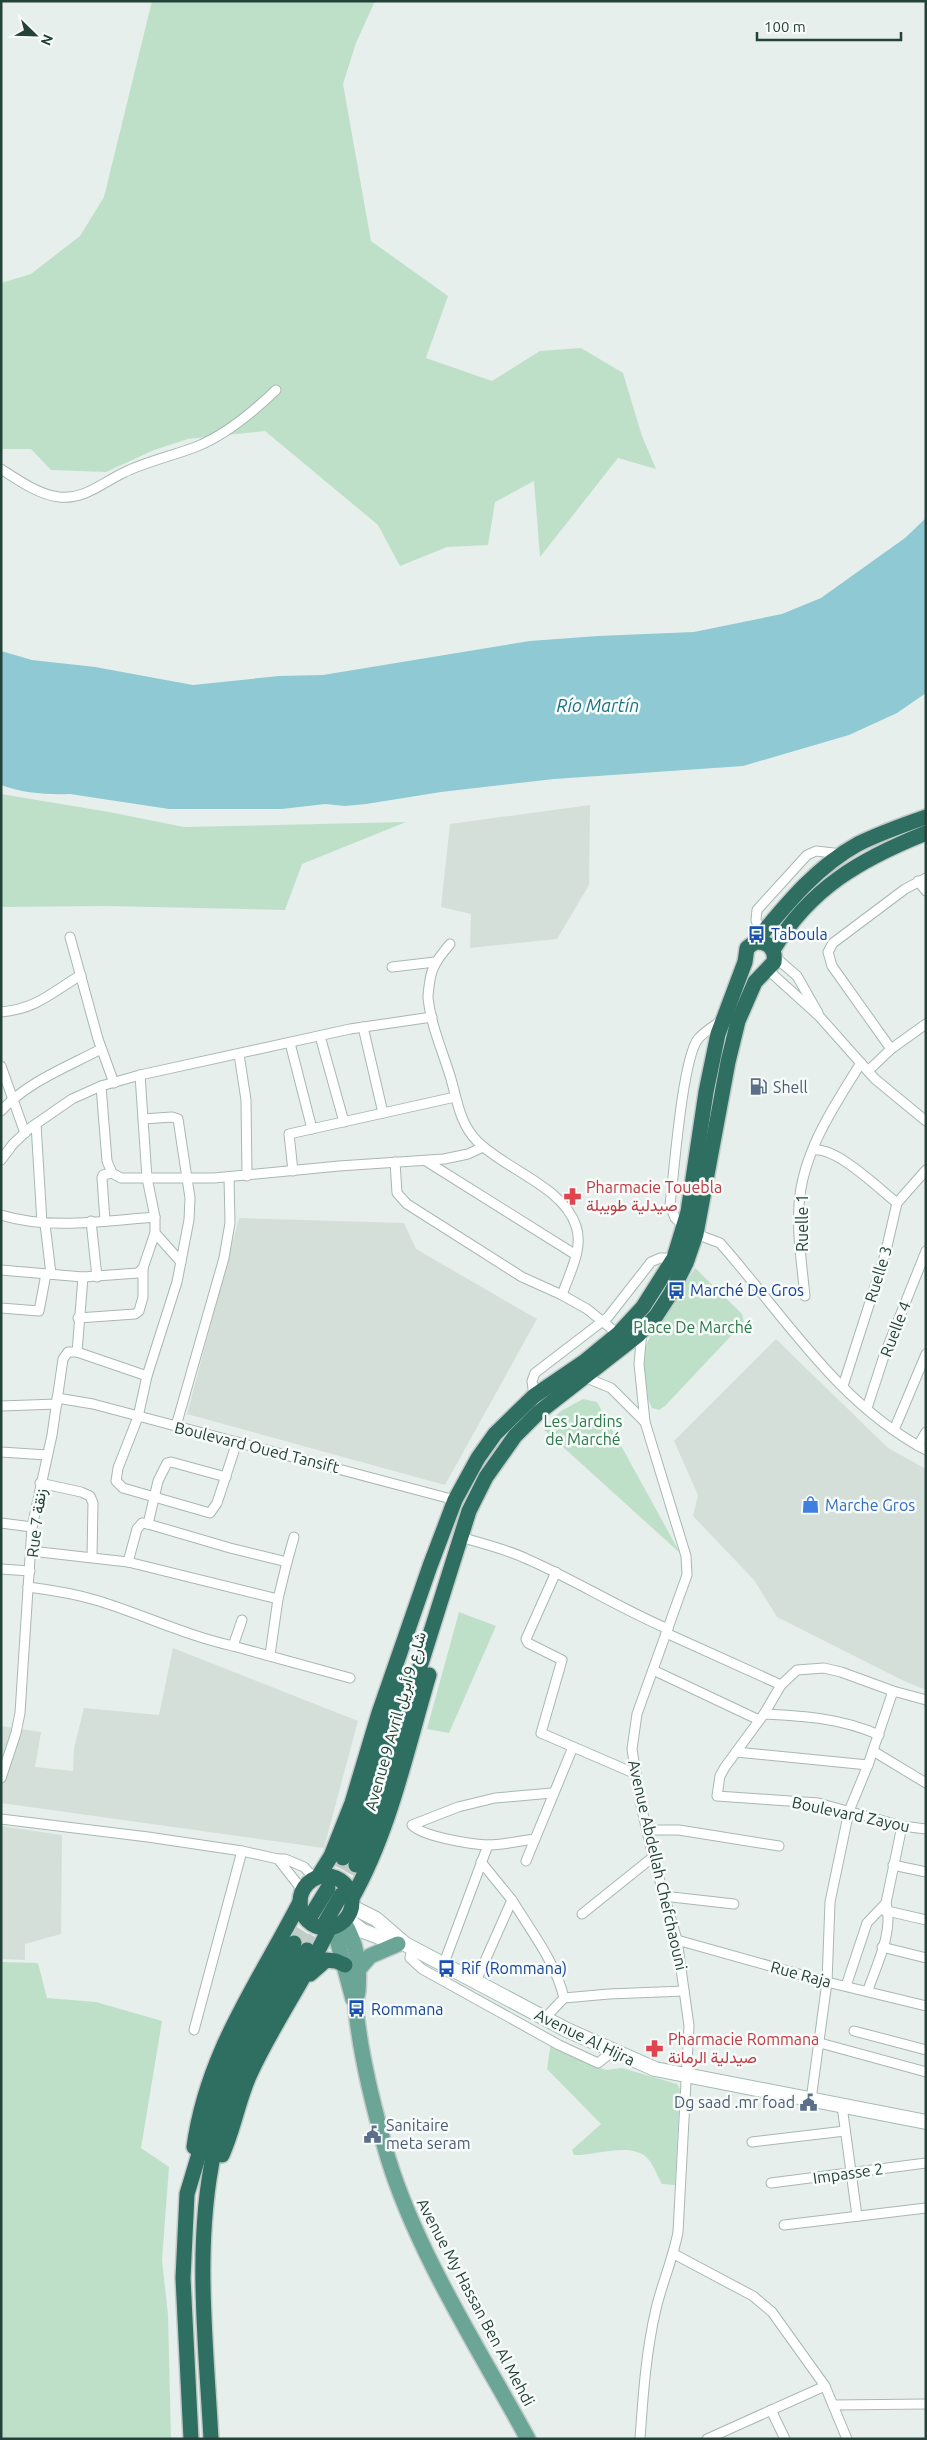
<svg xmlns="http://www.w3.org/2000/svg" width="927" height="2440" font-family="Ubuntu,Vazirmatn,sans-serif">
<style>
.built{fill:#d4dfda}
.green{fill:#bfe0c8}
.water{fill:#8ec9d4}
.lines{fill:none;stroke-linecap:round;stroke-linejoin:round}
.highway-tunnel{stroke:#bfccc8;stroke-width:15;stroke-dasharray:15 8;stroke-linecap:butt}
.street-casing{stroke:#a8b8b2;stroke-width:11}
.secondary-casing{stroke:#a4bbb3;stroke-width:16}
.primary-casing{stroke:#c2cac8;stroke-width:18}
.highway-casing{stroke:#c2cac8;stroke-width:18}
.street{stroke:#fff;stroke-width:9}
.secondary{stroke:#fff;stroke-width:14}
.primary{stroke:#6aa596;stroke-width:15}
.highway{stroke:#2f6f62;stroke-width:15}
.labels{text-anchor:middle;stroke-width:5;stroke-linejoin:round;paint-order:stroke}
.transit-label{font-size:16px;fill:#164399;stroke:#f7fbf9;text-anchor:start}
.service-label{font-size:16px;fill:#4e5e75;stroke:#f7fbf9;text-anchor:start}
.health-label{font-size:16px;fill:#be3a42;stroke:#f7fbf9;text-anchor:start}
.street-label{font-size:16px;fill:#24423a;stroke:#f7fbf9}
.park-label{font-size:16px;fill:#2d7a4b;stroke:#f7fbf9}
.shop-label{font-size:16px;fill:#366cbe;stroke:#f7fbf9;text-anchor:start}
.water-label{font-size:18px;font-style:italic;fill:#1c6f80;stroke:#f7fbf9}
</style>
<rect width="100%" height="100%" fill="#e6efeb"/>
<g class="built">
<path d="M590,805L589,885L557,939L470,948L471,914L441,907L450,824Z"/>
<path d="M239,1218L404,1223L416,1249L537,1319L445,1485L187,1414Z"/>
<path d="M776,1339L888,1448L926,1469V1690L904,1681L777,1617L754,1580L693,1516L698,1495L674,1441Z"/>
<path d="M173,1648L358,1721L324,1848L1,1803V1726L41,1732L35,1767L73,1771L74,1748L84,1708L159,1715Z"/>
<path d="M1,1826L62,1835L61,1934L25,1944V1960L1,1959Z"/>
</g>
<g class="green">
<path d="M152,1H375L356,43L343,84L371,241L448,296L426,358L492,381L540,351L581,348L623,373L642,436L656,469L618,458L540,557L534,481L495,502L488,545L447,547L400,566L378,525L265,431L188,439L154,450L106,472L51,470L31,449H1V283L31,274L80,236L104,197Z"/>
<path d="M1,794L109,812L184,827L406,822L302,864L285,910L106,906L1,907Z"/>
<path d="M695,1268L742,1314L744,1322L665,1406L659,1410L652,1408C623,1345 666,1317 695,1268Z"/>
<path d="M583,1399L597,1402L680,1553L542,1428L561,1411Z"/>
<path d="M459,1612L496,1626L449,1733L427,1729Z"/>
<path d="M1,1962L38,1963L47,1998L96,2002L162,2021L141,2148L169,2167L162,2260L168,2315L171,2439H1Z"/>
<path d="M551,2042L597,2067L606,2070L622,2068L677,2084L680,2089L675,2185L662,2184C658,2177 654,2166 649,2160C634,2140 595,2156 574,2155L572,2150L601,2124L547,2069Z"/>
</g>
<path class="water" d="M926,518V693L897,713L849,735L743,766L554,779L441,792L366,804L345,806L325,804L282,809H169L70,794C48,795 22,793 1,785V651L32,660L95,667L193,685L279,676L323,675L530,641L598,636L694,632L782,614L821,598L905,538Z"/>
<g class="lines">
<g class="highway-tunnel">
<path d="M328,1888L343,1858"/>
<path d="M341,1895L356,1865"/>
<path d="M294,1943L312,1914"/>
<path d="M307,1950L326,1921"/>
</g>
<defs>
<g id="street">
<path d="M1,469C18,480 39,495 59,497C84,500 102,483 123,473C147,461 173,456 198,446C227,434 253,412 276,390"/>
<path d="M918,881L926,891"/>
<path d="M761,935L756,920L757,910L807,855L816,851L842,854"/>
<path d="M70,937L98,1039L114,1083"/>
<path d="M450,944C441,955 432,965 430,980C429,986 428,993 428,998C431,1026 443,1052 451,1079C457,1100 460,1124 477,1141C504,1169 563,1186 576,1226C584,1248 569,1274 562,1295"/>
<path d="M775,957L797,976L818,1013"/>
<path d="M392,967L435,962"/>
<path d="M768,970L819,1016L875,1079L926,1121"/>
<path d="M1,1012C37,1009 52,992 81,975"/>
<path d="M363,1027L383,1113"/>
<path d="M320,1036L344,1122"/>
<path d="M290,1043L312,1129"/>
<path d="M891,1049L832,966L828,952L833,943L905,889L926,878"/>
<path d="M239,1054L246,1100L247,1176"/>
<path d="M1,1066L25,1133"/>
<path d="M868,1071L891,1049L926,1024"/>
<path d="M140,1075L147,1178L155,1217V1233L181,1262"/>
<path d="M101,1086L107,1161L112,1173L121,1178H214L339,1166L444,1159L468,1154L483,1147"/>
<path d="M1,1111C27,1082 67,1067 101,1049"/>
<path d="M143,1119L172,1117L178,1119L190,1198L189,1220L177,1282L147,1376L138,1417L118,1468L116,1481L123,1488L210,1513L217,1503L237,1442"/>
<path d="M36,1124L42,1223"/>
<path d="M813,1150C837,1147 878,1188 897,1203"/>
<path d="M1,1160L13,1144L30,1128L72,1099L101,1086L140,1075L350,1029L432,1017"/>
<path d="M426,1161L576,1255"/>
<path d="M395,1162L397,1193L407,1204L522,1277L562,1295L587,1309L618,1334"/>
<path d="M293,1171L289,1134L455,1097"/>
<path d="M1,1215C50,1230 104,1221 155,1217"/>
<path d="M91,1221L97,1277"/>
<path d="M105,1221L102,1178L103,1175L112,1173"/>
<path d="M45,1224L51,1274"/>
<path d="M685,1227L675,1218L670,1205C674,1174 682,1060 698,1039C704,1032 714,1026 722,1020"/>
<path d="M696,1234L720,1243C784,1315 837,1403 926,1450"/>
<path d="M1,1270L83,1277L138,1273L143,1268L155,1233"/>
<path d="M805,1296C802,1266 797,1235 799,1205C802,1153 834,1106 861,1063"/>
<path d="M1,1308L39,1311L46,1274"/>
<path d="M78,1318L135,1314L139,1311L143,1297V1268"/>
<path d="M77,1352L147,1376"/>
<path d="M584,1377L611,1388L645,1422"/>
<path d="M843,1386L885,1255L897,1203L926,1170"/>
<path d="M534,1396L532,1381L535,1373L608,1317L651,1262L660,1258H674"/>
<path d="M57,1398L93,1404L455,1500"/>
<path d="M1,1406L57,1404"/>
<path d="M867,1408L884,1356L926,1251"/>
<path d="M176,1426L224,1258L230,1223L229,1177"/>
<path d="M894,1430L926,1354"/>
<path d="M918,1446L926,1432"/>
<path d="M1,1452L47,1455"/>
<path d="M40,1483L81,1492L90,1496L93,1503L92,1557"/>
<path d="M1,1523L32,1527"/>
<path d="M148,1524L158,1481L167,1463L171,1462L226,1477"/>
<path d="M461,1537C483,1544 506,1549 527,1559C575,1580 619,1608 668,1629"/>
<path d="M31,1551L128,1562L278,1599L270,1655"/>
<path d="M128,1562L137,1529L142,1523L148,1524L230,1548L287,1562L278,1599"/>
<path d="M287,1562L294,1537"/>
<path d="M1,1569L30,1571"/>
<path d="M556,1572L526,1639L528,1643L562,1660L541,1733L636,1774"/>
<path d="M28,1587C52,1590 76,1594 99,1601C144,1615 187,1636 233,1646L242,1620"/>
<path d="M666,1633L781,1685"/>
<path d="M233,1646L350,1678"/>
<path d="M653,1670L759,1720"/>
<path d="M926,1700L893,1691L841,1672L824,1668L797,1670L781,1685L764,1714L725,1767L720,1776L717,1796L818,1803L902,1826L926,1829"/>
<path d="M764,1714C804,1716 841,1718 879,1735"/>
<path d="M873,1751L926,1783"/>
<path d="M736,1752L868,1765"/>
<path d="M1,1778L16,1733L20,1713L32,1527L52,1435L63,1359L68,1352H77L83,1277"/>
<path d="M1,1819L148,1837L242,1851L278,1859H285L304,1867L315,1879"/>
<path d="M648,1830H679L779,1846"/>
<path d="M534,1839C519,1841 503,1845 487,1845C471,1844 423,1837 412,1825L458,1807L495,1798L552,1793"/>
<path d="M278,1859L303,1891"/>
<path d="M526,1861L573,1747"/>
<path d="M893,1865L926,1872"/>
<path d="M663,1896L734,1904"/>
<path d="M512,1900C531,1931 556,1963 564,1998L545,2018"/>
<path d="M883,1910L926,1920"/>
<path d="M582,1914L653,1857"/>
<path d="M677,1940L827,1982L926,2006"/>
<path d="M882,1947L926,1958"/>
<path d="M412,1948L410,1958L422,1969L559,2045L598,2063L612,2052"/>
<path d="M444,1963L488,1845"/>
<path d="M476,1981L512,1900L481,1862"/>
<path d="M846,1986L867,1923L886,1903"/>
<path d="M868,1990C877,1964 894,1931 886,1903L902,1826"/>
<path d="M564,1998L609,1994L684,1991"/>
<path d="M194,2030L242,1851"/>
<path d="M854,2031L926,2050"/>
<path d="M820,2043L926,2072"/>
<path d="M811,2100L827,1982L830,1902L849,1811L868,1765L893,1691"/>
<path d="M842,2106L857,2216"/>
<path d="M752,2142L845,2131"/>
<path d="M771,2183L926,2163"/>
<path d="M784,2225L926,2208"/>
<path d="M674,2254L753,2296L772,2312L825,2386L847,2439"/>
<path d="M834,2405L926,2404"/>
<path d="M771,2410L785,2439"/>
<path d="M640,2439C643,2396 646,2351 656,2309C662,2283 673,2259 678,2232L689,2026L677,1940L653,1857L640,1801L632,1749L637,1714L687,1575L686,1556L645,1422L639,1364L642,1331"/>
<path d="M707,2439L825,2386"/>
</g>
<g id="secondary">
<path d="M352,1907L376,1919L405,1944L567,2030L655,2069L926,2122"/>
<path d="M347,1919L363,1931L398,1944"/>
</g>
<g id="primary">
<path d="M344,1922C357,1944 360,1965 358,1991C357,1997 355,2003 356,2010C361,2059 374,2110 388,2158C417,2253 480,2351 528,2439"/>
<path d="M334,1928L353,1999"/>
<path d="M358,1970L370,1956L398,1944"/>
</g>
<g id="highway">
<path d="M773,950C810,888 861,859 926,833"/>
<path d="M343,1858L370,1784L400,1679"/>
<path d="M356,1865L373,1816L469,1511L486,1477L515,1436L538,1413L638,1335L656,1316L671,1293L686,1263L696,1234L728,1062L738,1021L755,982L774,962C776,949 768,941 755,942"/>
<circle cx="326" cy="1902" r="26"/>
<path d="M318,1877L331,1856L352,1803L379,1713L430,1566L455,1500L478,1458L495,1434L534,1396L584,1362L618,1334L643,1307L674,1258L688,1212L706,1092L718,1034L745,962L747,948L755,942C785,906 816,867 858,844C880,833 903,825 926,817"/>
<path d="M352,1898C390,1831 407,1748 429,1675"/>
<path d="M312,1914L328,1888"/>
<path d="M326,1921L341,1895"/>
<path d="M310,1974L326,1960L336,1961L345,1965"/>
<path d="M194,2147C207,2052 258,1984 300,1902"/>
<path d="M222,2155C234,2129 238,2100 250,2074C273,2024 305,1979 329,1929"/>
<path d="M191,2439L183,2278L187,2194L220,2084L248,2019L294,1943"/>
<path d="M211,2439C206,2344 194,2245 214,2152C229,2079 264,2011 307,1950"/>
</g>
</defs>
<use href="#street" class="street-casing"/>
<use href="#secondary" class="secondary-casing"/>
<use href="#primary" class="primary-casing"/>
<use href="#highway" class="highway-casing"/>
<use href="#street" class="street"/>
<use href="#secondary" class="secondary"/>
<use href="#primary" class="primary"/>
<use href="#highway" class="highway"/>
</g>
<defs>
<symbol id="bus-bare" viewBox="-9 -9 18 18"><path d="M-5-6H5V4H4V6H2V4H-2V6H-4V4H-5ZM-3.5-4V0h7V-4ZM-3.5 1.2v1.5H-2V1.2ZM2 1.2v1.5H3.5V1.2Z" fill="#1a4fb4" stroke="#f7fbf9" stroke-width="2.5" paint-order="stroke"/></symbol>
<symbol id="fuel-bare" viewBox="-9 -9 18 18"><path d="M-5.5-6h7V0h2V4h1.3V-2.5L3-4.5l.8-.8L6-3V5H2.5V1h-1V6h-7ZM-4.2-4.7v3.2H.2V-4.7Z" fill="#5c6f8a" stroke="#f7fbf9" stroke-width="2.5" paint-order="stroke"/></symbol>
<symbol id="pharmacy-bare" viewBox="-9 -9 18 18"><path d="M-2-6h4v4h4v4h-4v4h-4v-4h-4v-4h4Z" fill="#e0444e" stroke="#f7fbf9" stroke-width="2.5" paint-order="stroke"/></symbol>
<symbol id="shop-bare" viewBox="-9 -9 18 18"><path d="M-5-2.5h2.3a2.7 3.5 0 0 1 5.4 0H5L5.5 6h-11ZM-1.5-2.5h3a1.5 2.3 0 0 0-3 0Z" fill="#3f7fe0" stroke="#f7fbf9" stroke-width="2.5" paint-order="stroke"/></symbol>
<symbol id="civic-bare" viewBox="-9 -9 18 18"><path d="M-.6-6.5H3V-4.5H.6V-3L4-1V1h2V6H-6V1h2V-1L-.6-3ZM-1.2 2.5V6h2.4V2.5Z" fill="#5c6f8a" stroke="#f7fbf9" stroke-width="2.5" paint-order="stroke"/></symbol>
</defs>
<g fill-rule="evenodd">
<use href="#bus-bare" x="744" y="922" width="25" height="25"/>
<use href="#fuel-bare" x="746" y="1074" width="25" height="25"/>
<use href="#pharmacy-bare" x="560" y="1184" width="25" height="25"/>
<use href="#bus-bare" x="664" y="1278" width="25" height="25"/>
<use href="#shop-bare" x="798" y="1492" width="25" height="25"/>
<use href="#bus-bare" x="434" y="1956" width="25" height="25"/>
<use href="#bus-bare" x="344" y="1996" width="25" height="25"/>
<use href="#pharmacy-bare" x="642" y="2036" width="25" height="25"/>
<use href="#civic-bare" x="796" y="2090" width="25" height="25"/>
<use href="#civic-bare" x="360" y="2122" width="25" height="25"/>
</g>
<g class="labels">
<g class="transit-label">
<text x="771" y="940">Taboula</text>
<text x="690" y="1296">Marché De Gros</text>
<text x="461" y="1974">Rif (Rommana)</text>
<text x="371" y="2015">Rommana</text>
</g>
<g class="service-label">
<text x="773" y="1093">Shell</text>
<text x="795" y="2108" text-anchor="end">Dg saad .mr foad</text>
<text x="386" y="2131">Sanitaire<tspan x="386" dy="18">meta seram</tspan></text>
</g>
<g class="health-label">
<text x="586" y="1193">Pharmacie Touebla<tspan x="586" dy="18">صيدلية طويبلة</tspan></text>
<text x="668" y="2045">Pharmacie Rommana<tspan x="668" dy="18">صيدلية الرمانة</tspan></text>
</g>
<g class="street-label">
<text transform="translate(802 1223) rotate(-90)" y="6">Ruelle 1</text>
<text transform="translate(878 1274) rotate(-73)" y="6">Ruelle 3</text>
<text transform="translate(895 1329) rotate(-69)" y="6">Ruelle 4</text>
<text transform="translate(257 1447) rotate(14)" y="6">Boulevard Oued Tansift</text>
<text transform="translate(36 1523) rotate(-83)" y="6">Rue 7 زنقة</text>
<text transform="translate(395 1721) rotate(-74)" y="6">Avenue 9 Avril شارع 9 أبريل</text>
<text transform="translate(851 1814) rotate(12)" y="6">Boulevard Zayou</text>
<text transform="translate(658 1865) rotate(77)" y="6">Avenue Abdellah Chefchaouni</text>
<text transform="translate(801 1974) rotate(15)" y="6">Rue Raja</text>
<text transform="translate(585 2037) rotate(26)" y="6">Avenue Al Hijra</text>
<text transform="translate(848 2173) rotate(-8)" y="6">Impasse 2</text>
<text transform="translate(476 2302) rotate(62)" y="6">Avenue My Hassan Ben Al Mehdi</text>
</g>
<g class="park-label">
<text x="693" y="1333">Place De Marché</text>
<text x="583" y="1427">Les Jardins<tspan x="583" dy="18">de Marché</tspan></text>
</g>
<g class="shop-label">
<text x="825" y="1511">Marche Gros</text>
</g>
<g class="water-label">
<text x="598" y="712">Río Martín</text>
</g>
</g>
<rect width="927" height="2440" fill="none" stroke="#24423a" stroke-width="5"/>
<g transform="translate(35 35) rotate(113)" stroke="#f7fbf9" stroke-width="4" paint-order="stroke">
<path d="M0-4L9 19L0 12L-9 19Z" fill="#24423a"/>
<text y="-8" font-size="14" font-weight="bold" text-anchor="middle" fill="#24423a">N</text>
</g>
<path d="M757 32v8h144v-8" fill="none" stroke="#24423a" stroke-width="2.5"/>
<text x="764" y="32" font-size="15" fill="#24423a" stroke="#f7fbf9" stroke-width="4" paint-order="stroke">100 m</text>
</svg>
